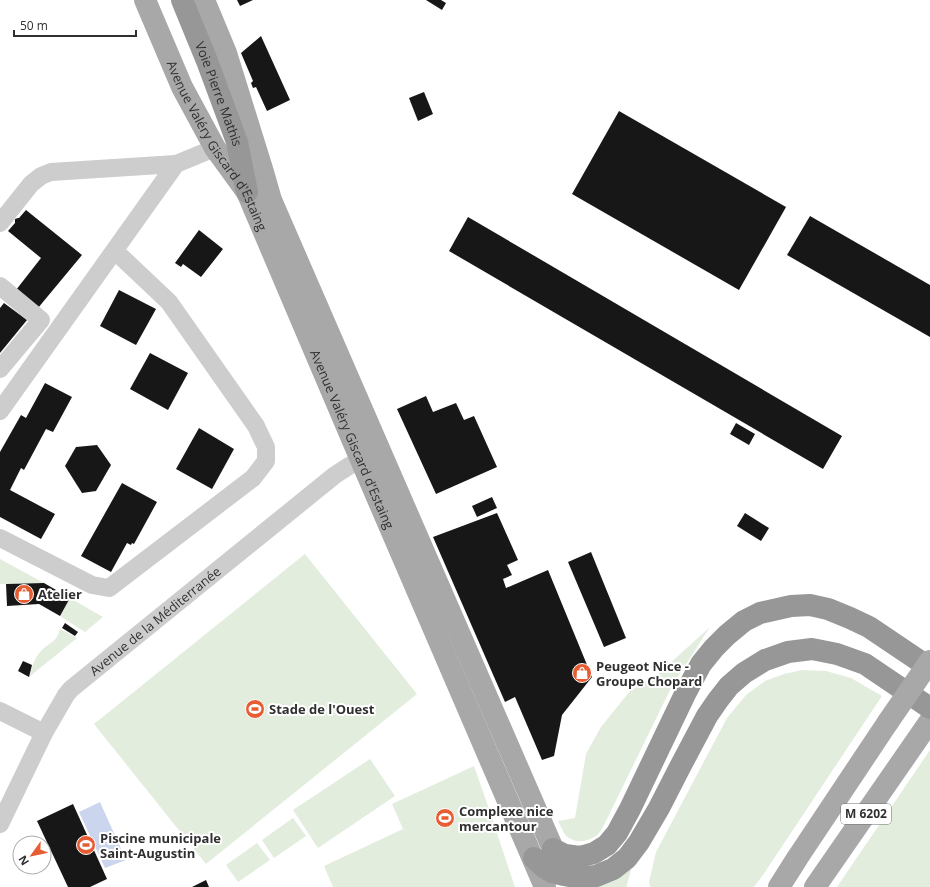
<svg xmlns="http://www.w3.org/2000/svg" width="930" height="887" font-family="'Open Sans',sans-serif">
<style>
.green{fill:#e2edde}
.water{fill:#cbd5ed}
.building{fill:#171717}
.lines{fill:none;stroke-linecap:round;stroke-linejoin:round}
.street{stroke:#cdcdcd;stroke-width:18}
.primary{stroke:#a8a8a8;stroke-width:22}
.highway{stroke:#979797;stroke-width:22}
.primary-bridge{stroke:#a8a8a8;stroke-width:22}
.labels{text-anchor:middle;stroke-width:4;stroke-linejoin:round;paint-order:stroke}
.shield{fill:#fff;stroke:#6e6e6e;stroke-width:1}
.shield-label{font-size:12px;font-weight:bold;fill:#303030}
.street-label{font-size:13px;fill:#303030;stroke:#fff}
.poi-label{font-size:13px;font-weight:bold;fill:#303030;stroke:#fff;text-anchor:start}
</style>
<rect width="100%" height="100%" fill="#fff"/>
<g class="green">
<path d="M305,554L417,694L206,864L94,724Z"/>
<path d="M0,559L44,583L0,584Z"/>
<path d="M70,598L103,617L85,632L60,616Z"/>
<path d="M710,627L672,686L605,823C603,827 600,833 596,836C585,843 572,844 564,833C562,829 560,825 558,821L575,818L586,754L601,727L630,691L657,675Z"/>
<path d="M60,629L77,638L29,677C32,667 34,658 42,650C51,641 56,643 60,629Z"/>
<path d="M802,670L826,671L851,678L882,696L763,875L754,887H650L649,882L656,852L727,718L746,695L765,681L784,674Z"/>
<path d="M930,750V887H837Z"/>
<path d="M370,759L395,796L318,848L293,810Z"/>
<path d="M474,766L488,806L515,887H333L324,866L403,829L392,804Z"/>
<path d="M293,818L306,836L274,858L262,840Z"/>
<path d="M257,843L270,860L238,882L226,865Z"/>
<path d="M633,862L627,885V887H585Z"/>
</g>
<path class="water" d="M100,802L126,860L105,868L79,812Z"/>
<g class="building">
<path d="M237,0H253L240,6Z"/>
<path d="M426,0H441L446,3L442,10Z"/>
<path d="M261,36L290,100L267,111L256,87L253,88L251,83L253,81L241,53Z"/>
<path d="M424,92L433,114L418,121L409,98Z"/>
<path d="M619,111L786,207L739,290L572,194Z"/>
<path d="M26,210L82,255L38,308L16,290L41,258L8,231L15,223V219L18,218H19Z"/>
<path d="M810,216L930,285V337L787,255Z"/>
<path d="M468,217L842,436L823,469L449,251Z"/>
<path d="M199,230L223,249L201,277L183,264L181,267L175,263Z"/>
<path d="M119,290L156,309L136,345L100,326Z"/>
<path d="M4,303L27,320L0,353V308Z"/>
<path d="M150,353L188,373L168,410L130,389Z"/>
<path d="M45,383L72,397L53,432L46,429L24,470L21,468L10,490L55,514L41,539L0,517V452L21,415L26,418Z"/>
<path d="M426,396L433,412L456,403L464,420L474,416L497,467L436,494L397,409Z"/>
<path d="M736,423L755,434L749,445L730,434Z"/>
<path d="M199,428L234,449L212,489L176,469Z"/>
<path d="M97,445L111,465L96,491L82,493L65,466L76,447Z"/>
<path d="M122,483L157,502L134,544L132,543L131,545L127,543L111,572L81,556Z"/>
<path d="M492,497L497,508L477,517L472,506Z"/>
<path d="M497,513L518,560L507,565L512,575L503,579L506,588L548,570L592,677L562,715L554,756L542,760L515,697L505,702L433,537Z"/>
<path d="M745,513L769,528L761,541L737,526Z"/>
<path d="M591,552L626,638L604,647L568,562Z"/>
<path d="M44,583L70,598L60,616L39,604L7,606L6,584Z"/>
<path d="M65,623L78,632L75,636L62,628Z"/>
<path d="M23,661L32,665L29,677L18,671Z"/>
<path d="M73,804L107,879L90,887H68L37,821Z"/>
<path d="M206,880L209,887H192Z"/>
</g>
<g class="lines">
<g class="street">
<path d="M0,223L31,184L41,176L51,172L176,164"/>
<path d="M0,286L41,320L0,369"/>
<path d="M0,411L176,164L215,148"/>
<path d="M0,538L92,585L109,588L253,478L266,461V447L256,426L169,302L115,251"/>
<path d="M0,711L44,733"/>
<path id="s1" d="M0,824L44,733L66,695L71,689L335,475L349,466L361,460"/>
</g>
<g class="primary">
<path id="s2" d="M145,0L182,87L215,148L247,192L361,460L545,887"/>
<path d="M204,0L226,53L263,172L271,200L553,849"/>
<path d="M779,887L798,857L888,722"/>
<path d="M815,887L930,721"/>
</g>
<g class="highway">
<path id="s3" d="M182,0L207,61L237,142L247,192"/>
<path d="M553,849L565,855L580,857L594,853L607,845L617,833L630,809L686,692L701,664L714,648L727,635L744,621L760,613L791,606L810,605L828,609L850,618L869,627L930,668"/>
<path d="M534,858L545,868L552,872L564,875L580,878L596,876L613,869L627,858L639,842L659,808L680,767L707,716L718,700L729,686L744,673L765,660L788,652L812,649L837,654L865,664L930,708"/>
</g>
<path class="primary-bridge" d="M888,722L930,661"/>
</g>
<defs>
<symbol id="shop-disc" viewBox="-11 -11 22 22"><circle r="9.5" fill="#e65c33" stroke="#fff"/><path d="M-5-2.5h2.3a2.7 3.5 0 0 1 5.4 0H5L5.5 6h-11ZM-1.5-2.5h3a1.5 2.3 0 0 0-3 0Z" fill="#fff"/></symbol>
<symbol id="stadium-disc" viewBox="-11 -11 22 22"><circle r="9.5" fill="#e65c33" stroke="#fff"/><path d="M0-5a6.5 5 0 1 0 0 10a6.5 5 0 1 0 0-10ZM-3.5-1.8h7v3.6h-7Z" fill="#fff"/></symbol>
</defs>
<g fill-rule="evenodd">
<use href="#shop-disc" x="13" y="583" width="22" height="22"/>
<use href="#shop-disc" x="571" y="662" width="22" height="22"/>
<use href="#stadium-disc" x="244" y="698" width="22" height="22"/>
<use href="#stadium-disc" x="434" y="807" width="22" height="22"/>
<use href="#stadium-disc" x="75" y="834" width="22" height="22"/>
</g>
<g class="labels">
<rect class="shield" x="841" y="804" width="50" height="20" rx="3"/>
<g class="shield-label">
<text x="866" y="818">M 6202</text>
</g>
<g class="street-label">
<text dy="5" stroke="none"><textPath href="#s3" startOffset="101">Voie Pierre Mathis</textPath></text>
<text dy="5" stroke="none"><textPath href="#s2" startOffset="163">Avenue Valéry Giscard d'Estaing</textPath></text>
<text dy="5" stroke="none"><textPath href="#s2" startOffset="487">Avenue Valéry Giscard d'Estaing</textPath></text>
<text dy="5" stroke="none"><textPath href="#s1" startOffset="261">Avenue de la Méditerranée</textPath></text>
</g>
<g class="poi-label">
<text x="38" y="599">Atelier</text>
<text x="596" y="671">Peugeot Nice -<tspan x="596" dy="15">Groupe Chopard</tspan></text>
<text x="269" y="714">Stade de l'Ouest</text>
<text x="459" y="816">Complexe nice<tspan x="459" dy="15">mercantour</tspan></text>
<text x="100" y="843">Piscine municipale<tspan x="100" dy="15">Saint-Augustin</tspan></text>
</g>
</g>
<g transform="translate(32 855) rotate(237)"><circle r="19" fill="#ffffff" stroke="#acacac"/>
<path d="M0-3L7 15L0 10L-7 15Z" fill="#e65c33"/>
<text y="-6" font-size="11" font-weight="bold" text-anchor="middle" fill="#303030">N</text>
</g>
<path d="M14 30v6h122v-6" fill="none" stroke="#303030" stroke-width="2"/>
<text x="20" y="30" font-size="12" fill="#303030" stroke="#ffffff" stroke-width="3" paint-order="stroke">50 m</text>
</svg>
